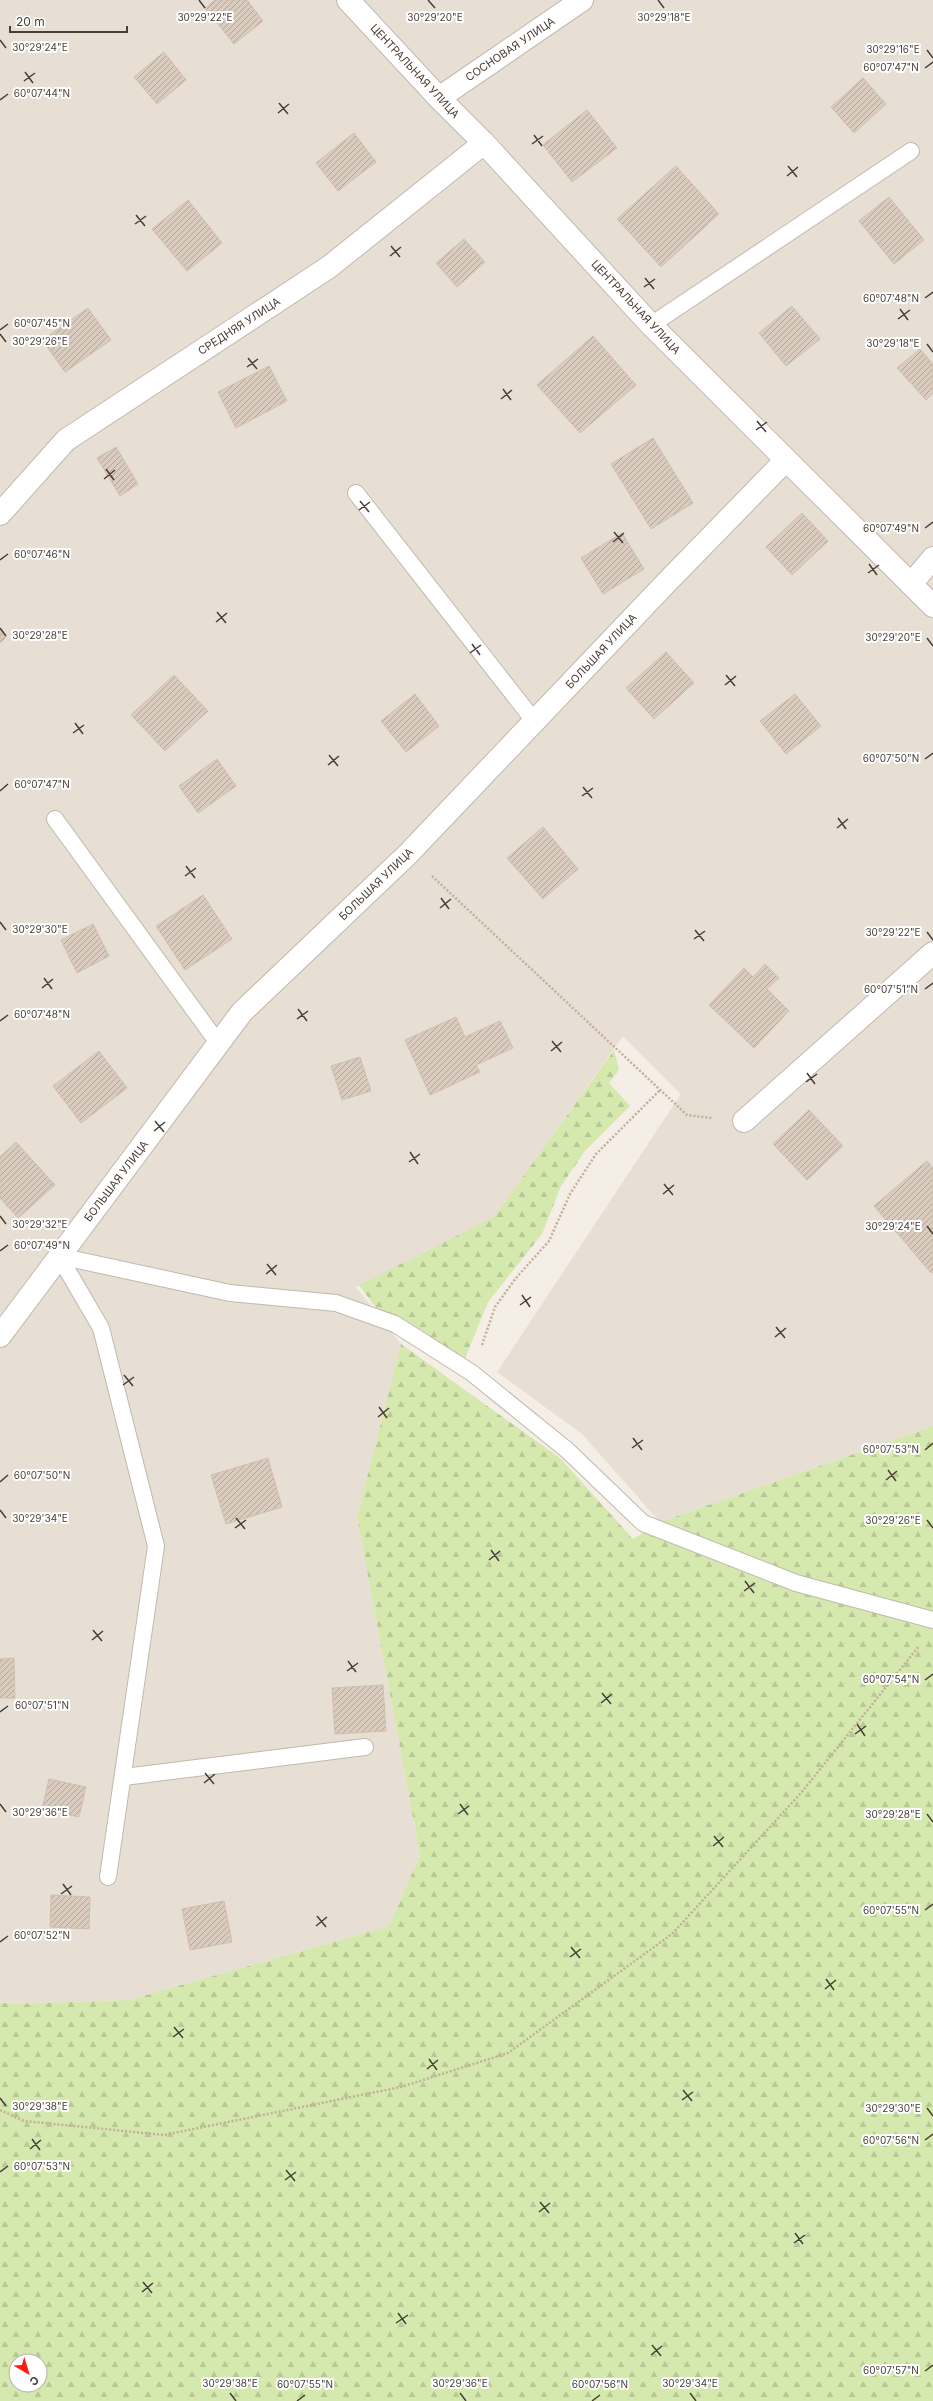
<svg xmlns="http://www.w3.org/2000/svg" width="933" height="2401" font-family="Inter,sans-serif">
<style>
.residential{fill:#e8dfd4}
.forest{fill:url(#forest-firs);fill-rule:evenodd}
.building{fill:url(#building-hatch);stroke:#d1bfae}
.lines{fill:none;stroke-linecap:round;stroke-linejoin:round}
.service-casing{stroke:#c2b8ab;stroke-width:18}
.minor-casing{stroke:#c2b8ab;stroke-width:24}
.path{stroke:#c2af99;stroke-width:2.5;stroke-dasharray:2 2;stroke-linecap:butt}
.service{stroke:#fff;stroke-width:16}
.minor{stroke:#fff;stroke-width:22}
.ticks{fill:none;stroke:#473e35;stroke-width:1.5}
.labels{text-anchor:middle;stroke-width:4;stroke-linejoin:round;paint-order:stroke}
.street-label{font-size:11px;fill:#473e35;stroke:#fff}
.ticks-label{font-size:10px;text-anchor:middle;fill:#473e35;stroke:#fff;stroke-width:4;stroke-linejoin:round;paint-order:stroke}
</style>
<defs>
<pattern id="forest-firs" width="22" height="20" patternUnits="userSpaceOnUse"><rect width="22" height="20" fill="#d5e9ae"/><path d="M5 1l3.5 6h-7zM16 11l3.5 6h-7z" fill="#b8c996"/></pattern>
<pattern id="building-hatch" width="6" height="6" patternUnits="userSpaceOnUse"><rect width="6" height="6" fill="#d9cbbe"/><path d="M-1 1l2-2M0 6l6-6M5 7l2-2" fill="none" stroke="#b2a69b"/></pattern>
</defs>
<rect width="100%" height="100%" fill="#f4eee6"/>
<path class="residential" d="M0,0H933V1426L660,1522L582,1434L497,1372L681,1094L623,1036L494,1218L356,1287L401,1344L357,1517L420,1855L389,1926L129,2000L9,2004L0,2002Z"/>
<g class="forest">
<path d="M614,1050L619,1070L609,1083L630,1106L585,1151L561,1186L542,1234L488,1302L462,1366L422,1330L376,1308L359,1285L494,1217Z"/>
<path d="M401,1344L560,1458L633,1539L660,1522L933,1426V2401H0V2002L9,2004L129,2000L389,1926L420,1855L357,1517ZM16,2361H40V2385H16Z"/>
</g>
<g class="building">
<path d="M215,0H247L263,21L234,44L205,8Z"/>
<path d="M164,52L186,80L157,104L134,77Z"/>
<path d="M863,78L886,104L854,133L831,107Z"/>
<path d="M587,110L617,148L572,182L543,145Z"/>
<path d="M354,133L376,162L338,191L316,163Z"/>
<path d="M676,166L719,214L661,267L617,219Z"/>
<path d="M889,197L924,240L894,264L859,221Z"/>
<path d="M188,200L222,243L187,271L152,229Z"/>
<path d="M464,239L485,262L457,287L436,263Z"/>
<path d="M792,306L820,339L786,366L759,333Z"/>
<path d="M88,308L111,340L65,372L42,340Z"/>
<path d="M593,336L636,385L580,433L537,385Z"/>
<path d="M920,349L933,364V393L926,400L897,368Z"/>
<path d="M269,366L287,401L236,428L218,392Z"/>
<path d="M653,438L693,503L651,529L611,464Z"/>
<path d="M116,447L138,484L120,496L97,458Z"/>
<path d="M802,513L828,541L792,575L766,547Z"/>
<path d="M622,533L644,569L603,594L581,558Z"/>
<path d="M0,630L6,637L0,643Z"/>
<path d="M666,652L694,683L654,719L626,688Z"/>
<path d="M174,675L208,711L165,751L131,715Z"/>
<path d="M415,694L439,726L406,752L381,721Z"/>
<path d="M795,694L821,726L786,754L760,721Z"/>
<path d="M217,759L236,786L198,813L179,786Z"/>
<path d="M543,827L578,869L543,899L507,858Z"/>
<path d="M203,895L232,939L185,970L156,926Z"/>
<path d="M93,924L109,956L77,973L61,940Z"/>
<path d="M765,964L779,978L767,989L789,1011L754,1048L709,1005L744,968L753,977Z"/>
<path d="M456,1017L465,1037L500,1021L513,1048L476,1065L480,1072L430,1095L405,1040Z"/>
<path d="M99,1051L127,1088L81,1123L53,1086Z"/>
<path d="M360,1057L371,1091L342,1100L331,1066Z"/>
<path d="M809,1110L843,1146L807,1180L773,1144Z"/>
<path d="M16,1142L55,1185L18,1218L0,1198V1157Z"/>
<path d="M927,1161L933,1168V1272L931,1273L874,1206Z"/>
<path d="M268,1458L282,1507L226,1524L211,1475Z"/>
<path d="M14,1658L15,1698H0V1659Z"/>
<path d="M383,1685L386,1731L335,1734L332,1688Z"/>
<path d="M49,1779L86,1787L79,1817L42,1809Z"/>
<path d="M51,1895L90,1897L89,1929L50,1927Z"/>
<path d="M224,1901L232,1942L190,1950L182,1909Z"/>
</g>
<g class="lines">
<defs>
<g id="service">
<path d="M651,325L911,151"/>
<path d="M356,493L535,722"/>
<path d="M55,819L218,1043"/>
<path d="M59,1256L230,1293L336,1303L395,1324L472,1373L567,1450L643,1523L796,1583L933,1620"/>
<path d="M59,1256L101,1328L156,1546L108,1877"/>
<path d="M124,1777L365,1747"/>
</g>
<g id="minor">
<path d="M348,0L439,98L484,143L651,325L933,606"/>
<path d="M439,98L582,0"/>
<path d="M0,514L66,440L329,267L484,143"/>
<path d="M911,584L933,558"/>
<path d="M744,1121L933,953"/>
<path d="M0,1336L242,1012L408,854L668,581L786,460"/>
</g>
</defs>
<use href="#service" class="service-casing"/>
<use href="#minor" class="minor-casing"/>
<g class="path">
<path d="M432,876L687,1115L712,1118"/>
<path d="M482,1345L495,1307L516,1278L549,1241L570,1194L596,1154L660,1090"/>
<path d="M0,2110L24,2121L164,2135L401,2087L508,2053L672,1934L801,1793L919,1646"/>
</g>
<use href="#service" class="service"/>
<use href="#minor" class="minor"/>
</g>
<path class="ticks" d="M199,0L205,8M428,0L435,8M658,0L664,8M0,40L6,48M927,50L933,58M925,68L933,62M25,72L33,83M24,81L35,73M0,100L8,94M279,103L288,114M278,113L289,104M534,135L542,146M532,144L543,136M788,166L797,177M787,176L798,167M136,215L145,226M135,224L146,216M391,246L400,257M390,256L401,247M645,278L654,289M644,287L655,279M925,298L933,292M900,309L908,320M898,319L910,310M0,330L8,324M0,334L6,342M927,344L933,352M248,358L257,369M247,367L258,359M503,389L511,400M501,399L512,390M757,421L766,432M756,430L767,422M106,469L114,480M104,479L115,470M360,501L369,512M359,510L370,502M925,528L933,522M614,532L623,543M613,542L624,533M0,560L8,554M869,564L877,575M868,573L879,565M217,612L226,623M216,622L227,613M0,628L6,636M927,638L933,646M472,644L480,655M470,653L481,645M726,675L735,686M725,685L736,676M75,723L83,734M73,733L84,725M329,755L338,766M925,759L933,753M328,765L339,756M583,787L592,798M0,791L8,784M582,796L593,788M838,818L846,829M837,828L848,819M186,866L195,878M185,876L196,868M441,898L449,909M440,908L451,899M0,922L6,930M695,930L704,941M927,932L933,940M694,939L705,931M44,978L52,989M42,988L53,979M925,989L933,983M298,1009L307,1021M297,1019L308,1011M0,1021L8,1015M552,1041L561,1052M551,1051L562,1042M807,1073L815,1084M806,1082L817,1074M155,1121L164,1132M154,1131L165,1122M410,1152L418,1164M409,1162L420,1154M664,1184L673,1195M663,1194L674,1185M0,1216L6,1224M927,1226L933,1234M0,1251L8,1245M267,1264L276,1275M266,1274L277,1265M522,1295L530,1307M520,1305L531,1297M776,1327L785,1338M775,1337L786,1328M124,1375L133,1386M123,1385L134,1377M379,1407L387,1418M378,1417L389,1408M633,1438L642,1450M632,1448L643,1440M925,1450L933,1443M888,1470L896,1481M886,1480L897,1471M0,1482L8,1475M0,1510L6,1518M236,1518L245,1529M927,1520L933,1528M235,1528L246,1520M491,1550L499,1561M489,1560L500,1551M745,1581L754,1593M744,1591L755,1583M93,1630L102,1641M92,1640L103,1631M348,1661L356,1672M347,1671L358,1663M925,1680L933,1674M602,1693L611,1704M601,1703L612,1694M0,1712L8,1706M857,1724L865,1736M855,1734L866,1726M205,1773L214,1784M204,1783L215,1774M0,1804L6,1812M460,1804L468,1815M458,1814L469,1806M927,1814L933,1822M714,1836L723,1847M713,1846L724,1837M63,1884L71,1895M61,1894L72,1886M925,1910L933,1904M317,1916L326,1927M316,1926L327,1917M0,1942L8,1936M571,1947L580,1958M570,1957L581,1949M826,1979L834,1990M825,1989L836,1980M174,2027L183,2038M173,2037L184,2029M429,2059L437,2070M427,2069L438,2060M683,2090L692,2101M0,2098L6,2106M682,2100L693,2092M927,2108L933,2116M32,2139L40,2150M925,2140L933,2134M30,2149L41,2140M286,2170L295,2181M0,2172L8,2166M285,2180L296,2172M540,2202L549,2213M539,2212L550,2203M795,2233L803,2244M794,2243L805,2235M143,2282L152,2293M142,2292L153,2283M398,2313L406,2324M396,2323L408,2315M652,2345L661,2356M651,2355L662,2346M925,2371L933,2365M230,2393L236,2401M460,2393L466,2401M690,2393L696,2401M297,2401L305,2395M592,2401L600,2395"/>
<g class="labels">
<g class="street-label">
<text transform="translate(510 49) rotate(-34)" y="4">СОСНОВАЯ УЛИЦА</text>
<text transform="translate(415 71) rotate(47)" y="4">ЦЕНТРАЛЬНАЯ УЛИЦА</text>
<text transform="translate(636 307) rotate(47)" y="4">ЦЕНТРАЛЬНАЯ УЛИЦА</text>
<text transform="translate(239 326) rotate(-33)" y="4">СРЕДНЯЯ УЛИЦА</text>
<text transform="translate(601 651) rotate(-47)" y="4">БОЛЬШАЯ УЛИЦА</text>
<text transform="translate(376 884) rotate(-44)" y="4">БОЛЬШАЯ УЛИЦА</text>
<text transform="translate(116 1181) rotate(-53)" y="4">БОЛЬШАЯ УЛИЦА</text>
</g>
</g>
<g class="ticks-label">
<text x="205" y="21">30°29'22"E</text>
<text x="435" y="21">30°29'20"E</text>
<text x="664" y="21">30°29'18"E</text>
<text x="40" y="51">30°29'24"E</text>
<text x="893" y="53">30°29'16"E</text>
<text x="891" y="71">60°07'47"N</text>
<text x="42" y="97">60°07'44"N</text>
<text x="891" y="302">60°07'48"N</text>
<text x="42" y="327">60°07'45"N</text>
<text x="40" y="345">30°29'26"E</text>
<text x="893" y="347">30°29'18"E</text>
<text x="891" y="532">60°07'49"N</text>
<text x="42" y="558">60°07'46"N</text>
<text x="40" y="639">30°29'28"E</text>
<text x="893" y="641">30°29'20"E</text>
<text x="891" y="762">60°07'50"N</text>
<text x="42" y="788">60°07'47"N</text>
<text x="40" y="933">30°29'30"E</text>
<text x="893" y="936">30°29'22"E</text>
<text x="891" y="993">60°07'51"N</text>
<text x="42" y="1018">60°07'48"N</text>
<text x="40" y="1228">30°29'32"E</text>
<text x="893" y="1230">30°29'24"E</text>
<text x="42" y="1249">60°07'49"N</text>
<text x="891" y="1453">60°07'53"N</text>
<text x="42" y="1479">60°07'50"N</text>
<text x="40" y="1522">30°29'34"E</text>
<text x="893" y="1524">30°29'26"E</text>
<text x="891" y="1683">60°07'54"N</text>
<text x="42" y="1709">60°07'51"N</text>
<text x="40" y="1816">30°29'36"E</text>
<text x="893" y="1818">30°29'28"E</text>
<text x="891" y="1914">60°07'55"N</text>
<text x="42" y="1939">60°07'52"N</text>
<text x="40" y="2110">30°29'38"E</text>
<text x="893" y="2112">30°29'30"E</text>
<text x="891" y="2144">60°07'56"N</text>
<text x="42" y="2170">60°07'53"N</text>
<text x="891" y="2374">60°07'57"N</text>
<text x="230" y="2387">30°29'38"E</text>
<text x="460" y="2387">30°29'36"E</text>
<text x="690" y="2387">30°29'34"E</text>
<text x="305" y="2388">60°07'55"N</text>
<text x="600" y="2388">60°07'56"N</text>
</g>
<g transform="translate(28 2373) rotate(142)"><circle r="19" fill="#ffffff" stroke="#b5b2ae"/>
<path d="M0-3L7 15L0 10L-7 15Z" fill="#ff1c12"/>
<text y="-6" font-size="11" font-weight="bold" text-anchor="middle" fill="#473e35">С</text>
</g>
<path d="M10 26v6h117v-6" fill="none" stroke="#473e35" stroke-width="2"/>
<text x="16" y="26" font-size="12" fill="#473e35" stroke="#ffffff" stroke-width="3" paint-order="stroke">20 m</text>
</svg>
